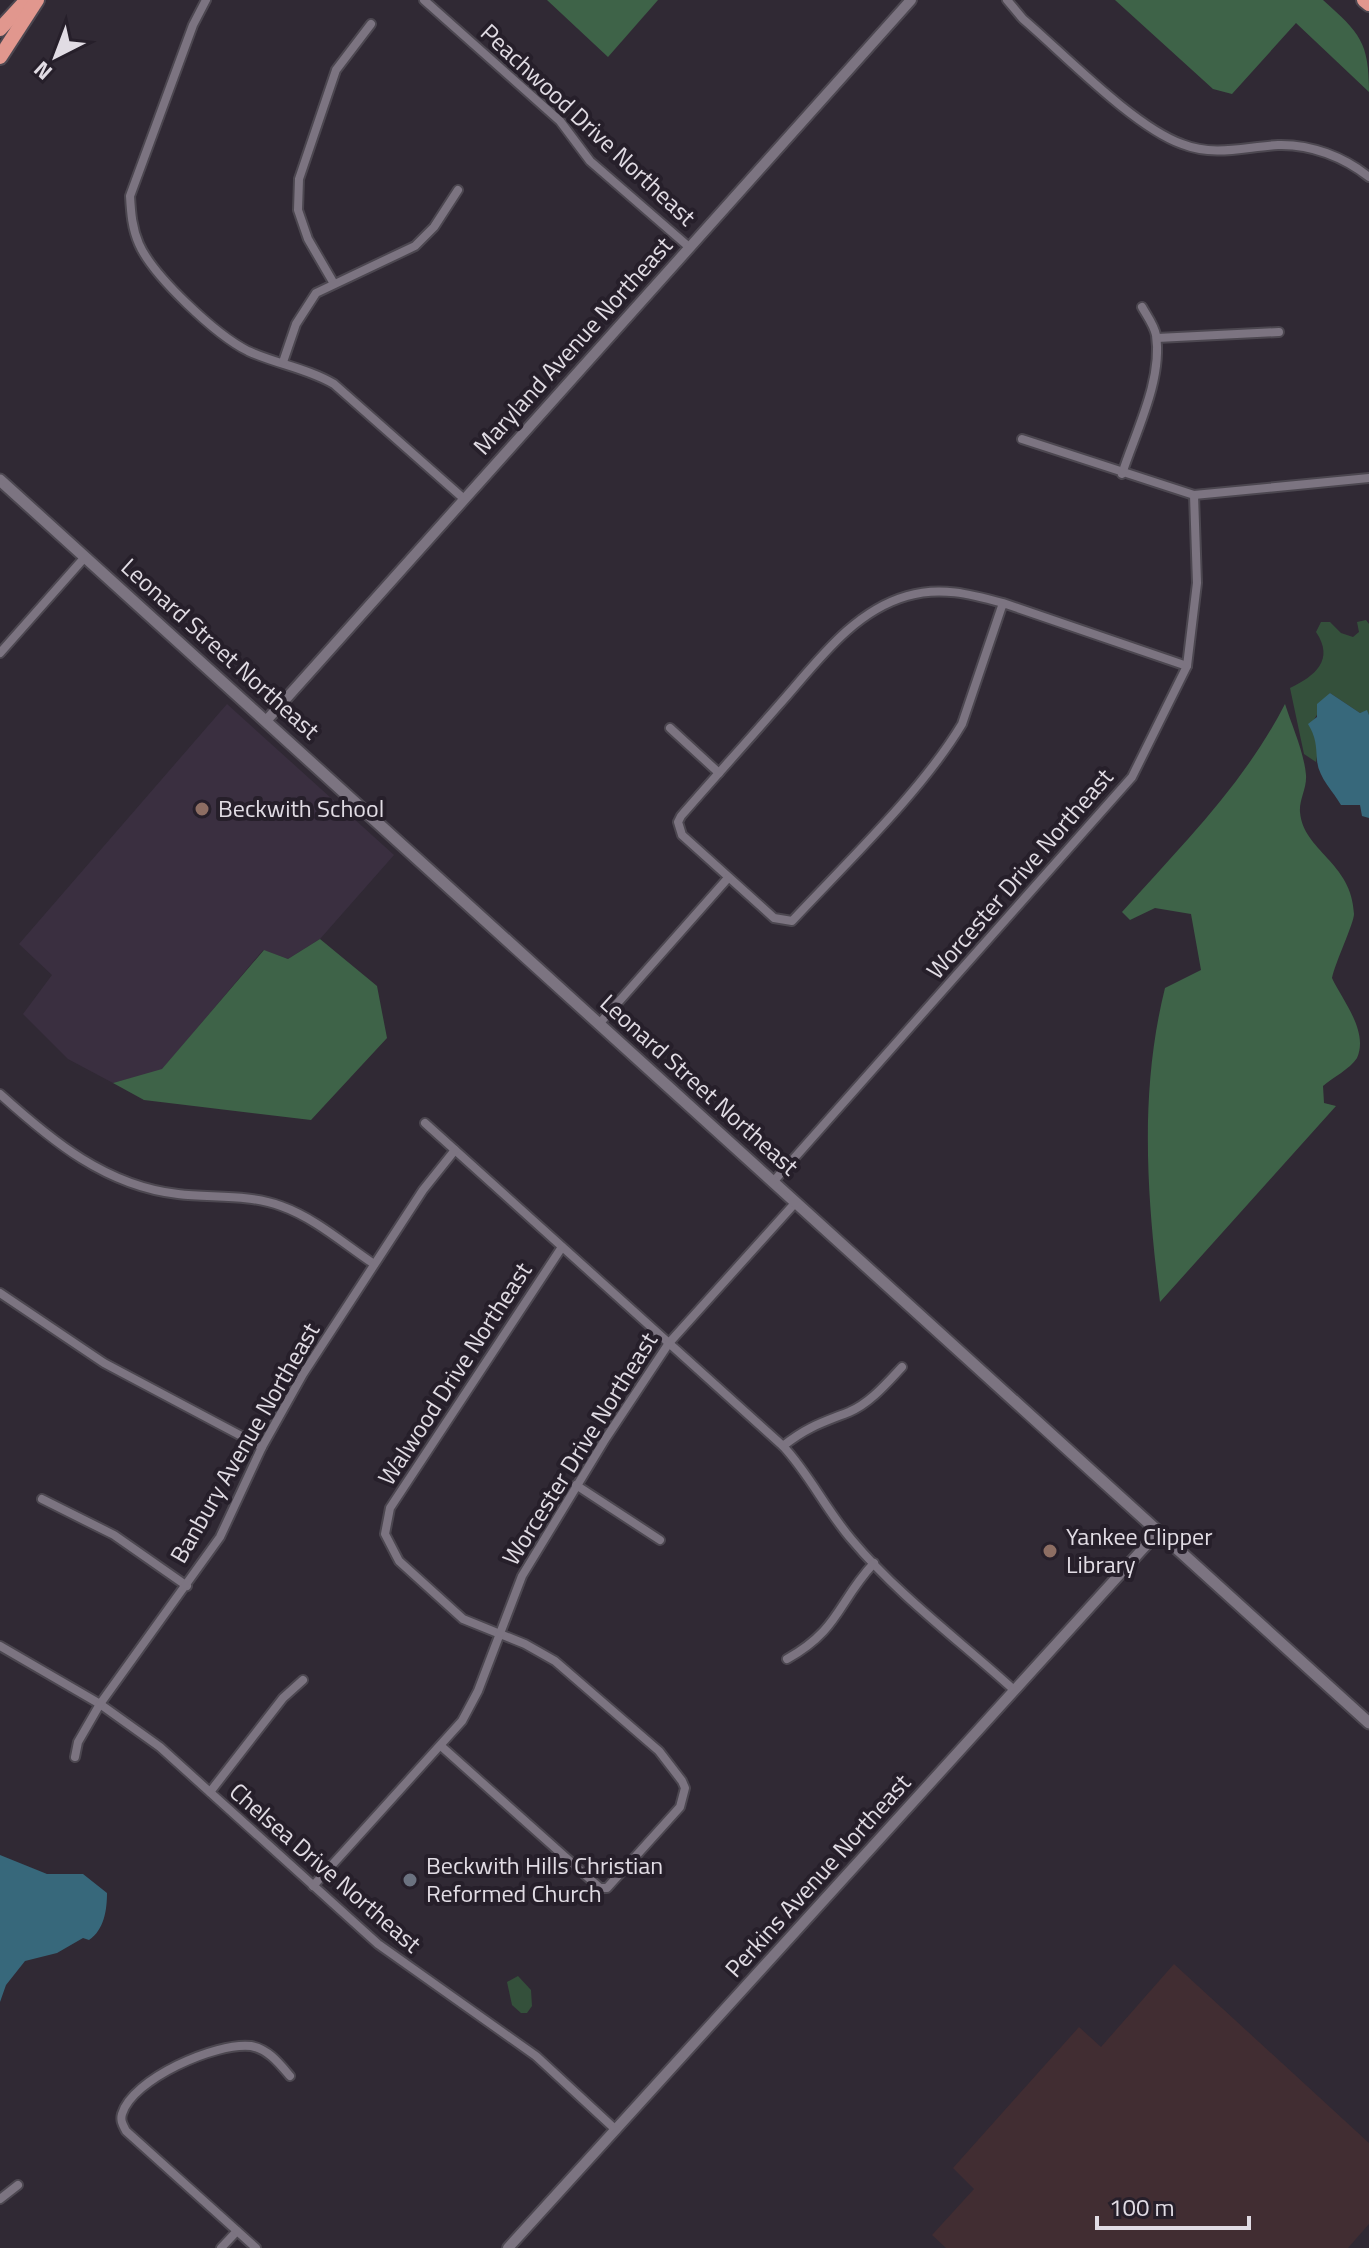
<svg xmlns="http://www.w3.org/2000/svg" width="1369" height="2248" font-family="'Titillium Web',sans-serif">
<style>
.industrial{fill:#412d32}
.built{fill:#3a2f40}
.green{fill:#34503b}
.forest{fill:#3e6348}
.water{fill:#37687b}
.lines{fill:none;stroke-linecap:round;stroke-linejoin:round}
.minor-casing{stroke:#4c4750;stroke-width:12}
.tertiary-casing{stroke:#4c4750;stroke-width:14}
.secondary-casing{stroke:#4c4750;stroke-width:15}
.motorway-casing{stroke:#4c4750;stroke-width:18}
.minor{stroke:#7c7481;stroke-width:8}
.tertiary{stroke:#7c7481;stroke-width:10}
.secondary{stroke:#7c7481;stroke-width:11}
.motorway{stroke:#e1978e;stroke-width:14}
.education-dot{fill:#8d6e63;stroke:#261f2a;stroke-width:3}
.worship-dot{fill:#6b7280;stroke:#261f2a;stroke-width:3}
.labels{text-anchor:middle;stroke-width:8;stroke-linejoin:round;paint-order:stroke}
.street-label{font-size:24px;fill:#e1dce4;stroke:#261f2a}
.poi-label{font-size:24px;fill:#e1dce4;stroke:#261f2a;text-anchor:start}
</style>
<rect width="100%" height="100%" fill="#302934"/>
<path class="industrial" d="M1174,1964L1369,2143V2224L1348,2248H946L932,2235L974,2189L953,2168L1079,2027L1101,2047Z"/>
<path class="built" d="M227,704L394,855L320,939L288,959L263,950L162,1070L113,1083L68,1059L23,1014L52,975L19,944Z"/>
<g class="green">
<path d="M1366,620L1369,624V715L1367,711L1360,713L1330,693L1312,723L1318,750L1316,762L1304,754L1290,688C1315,676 1335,660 1316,632L1321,622H1330L1341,633L1353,637L1359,632L1357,622Z"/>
<path d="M518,1976L531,1990L532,2006L527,2013H521L512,2005L507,1982Z"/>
</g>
<g class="forest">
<path d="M547,0H658L608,57Z"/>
<path d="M1115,0H1323C1360,33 1369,42 1369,92L1296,23L1232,94L1213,89Z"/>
<path d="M1285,704C1292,726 1304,752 1306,775C1307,788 1299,800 1300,812C1303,851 1352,862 1354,914C1354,923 1335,963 1332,978C1342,1000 1369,1031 1357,1058C1350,1069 1332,1078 1323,1086L1324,1103L1336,1106L1160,1302C1147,1198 1139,1092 1165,988L1201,970L1191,914L1155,908L1130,920L1122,912C1181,846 1244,784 1285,704Z"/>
<path d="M320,939L377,986L387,1038L311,1120L144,1100L113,1083L162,1069L264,950L288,959Z"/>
</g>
<g class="water">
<path d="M1330,693L1360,713L1367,710L1369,715V818L1362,816L1360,805H1341C1333,791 1318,777 1317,760C1316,745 1316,737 1308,724L1317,717V704Z"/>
<path d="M0,1855L47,1874H83L107,1893C107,1910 104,1930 89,1940L83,1938L57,1953L25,1961L6,1985L0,2002Z"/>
</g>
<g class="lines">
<defs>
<g id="minor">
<path d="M206,0L193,25L130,196C131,213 132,228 139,244C153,276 216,335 248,351C276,364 307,368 334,384L463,498"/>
<path d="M424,0L560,121L590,161L689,247"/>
<path d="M1007,0L1023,19C1064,54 1134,127 1182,144C1215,157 1244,147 1278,145C1311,144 1344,157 1369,177"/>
<path d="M333,282L308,239L298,210L299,179L336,70L371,24"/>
<path d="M1157,338L1279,332"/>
<path d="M283,362L296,324L316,293L415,246L434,227L458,190"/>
<path d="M1022,439L1194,495L1369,478"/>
<path d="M1122,474C1135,433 1163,380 1156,335C1154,325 1147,316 1142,307"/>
<path d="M1003,603L962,724C922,791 846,863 792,921L774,918L682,835L678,822L681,816C713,779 746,743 778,706C815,665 851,612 907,596C940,586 970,594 1003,603L1187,666"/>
<path d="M0,653L85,557"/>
<path d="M670,728L719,773"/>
<path d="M599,1024L728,878"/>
<path d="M0,1094C52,1141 106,1186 178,1194C212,1198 249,1194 281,1206C315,1218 344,1244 374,1264"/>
<path d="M425,1123L783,1446C810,1475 826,1510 852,1540C898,1595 960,1641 1014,1690"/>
<path d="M773,1182L1132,777L1187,666L1197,583L1194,495"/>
<path d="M0,1293L104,1363L262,1447"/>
<path d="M783,1446C807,1427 821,1423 849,1412C870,1403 886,1384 902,1367"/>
<path d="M576,1485L660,1540"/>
<path d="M42,1499L114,1535L187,1586"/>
<path d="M0,1646L100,1704L160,1747L378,1944L536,2056L616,2130"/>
<path d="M787,1659C840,1629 837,1603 874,1563"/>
<path d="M441,1746L600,1888H607L680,1807L685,1788L682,1781L659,1751L555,1661L525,1644L463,1619L399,1561L385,1534L390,1508L562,1247"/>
<path d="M75,1757L78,1742L100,1704L220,1537L262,1447L303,1374L423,1190L455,1150"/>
<path d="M210,1792L283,1698L303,1680"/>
<path d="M313,1886L462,1721L478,1691L522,1576L606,1438L669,1343L796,1202"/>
<path d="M0,2199L18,2185"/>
<path d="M221,2248L237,2231"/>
<path d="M256,2248L126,2131C123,2125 120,2121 122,2114C132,2079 216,2042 251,2046C268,2049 279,2063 290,2076"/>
</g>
<g id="tertiary">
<path d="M266,721L911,0"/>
<path d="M508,2248L1159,1531"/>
</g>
<path id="secondary" d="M0,480L1369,1723"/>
<g id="motorway">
<path d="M1364,0L1369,4"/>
<path d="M0,29L24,3"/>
<path d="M0,57L37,0"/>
</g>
</defs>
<use href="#minor" class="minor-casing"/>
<use href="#tertiary" class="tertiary-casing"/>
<use href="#secondary" class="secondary-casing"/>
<use href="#motorway" class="motorway-casing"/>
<use href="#minor" class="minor"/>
<use href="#tertiary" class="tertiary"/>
<use href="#secondary" class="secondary"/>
<use href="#motorway" class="motorway"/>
</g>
<g class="education-dot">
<circle cx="202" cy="809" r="8"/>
<circle cx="1050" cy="1551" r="8"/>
</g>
<circle class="worship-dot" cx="410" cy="1880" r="8"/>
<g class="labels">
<g class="street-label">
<text transform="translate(588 125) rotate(43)" y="8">Peachwood Drive Northeast</text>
<text transform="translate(573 346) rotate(-48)" y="8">Maryland Avenue Northeast</text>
<text transform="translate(220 649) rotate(42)" y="8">Leonard Street Northeast</text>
<text transform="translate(1020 874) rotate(-49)" y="8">Worcester Drive Northeast</text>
<text transform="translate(699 1085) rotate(42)" y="8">Leonard Street Northeast</text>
<text transform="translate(455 1374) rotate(-57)" y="8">Walwood Drive Northeast</text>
<text transform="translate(245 1443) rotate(-60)" y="8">Banbury Avenue Northeast</text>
<text transform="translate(580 1449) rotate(-58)" y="8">Worcester Drive Northeast</text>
<text transform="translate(325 1868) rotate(41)" y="8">Chelsea Drive Northeast</text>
<text transform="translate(818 1876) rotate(-48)" y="8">Perkins Avenue Northeast</text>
</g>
<g class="poi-label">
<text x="218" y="817">Beckwith School</text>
<text x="1066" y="1545">Yankee Clipper<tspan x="1066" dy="28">Library</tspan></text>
<text x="426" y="1874">Beckwith Hills Christian<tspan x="426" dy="28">Reformed Church</tspan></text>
</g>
</g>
<g transform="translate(56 56) rotate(222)" stroke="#261f2a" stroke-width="6" paint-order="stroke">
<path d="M0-6L14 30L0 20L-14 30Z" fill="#e1dce4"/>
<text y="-12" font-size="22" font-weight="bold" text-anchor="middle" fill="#e1dce4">N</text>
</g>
<path d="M1097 2216v12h152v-12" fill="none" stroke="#e1dce4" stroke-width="4"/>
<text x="1109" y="2216" font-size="24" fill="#e1dce4" stroke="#261f2a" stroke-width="6" paint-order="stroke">100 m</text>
</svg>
